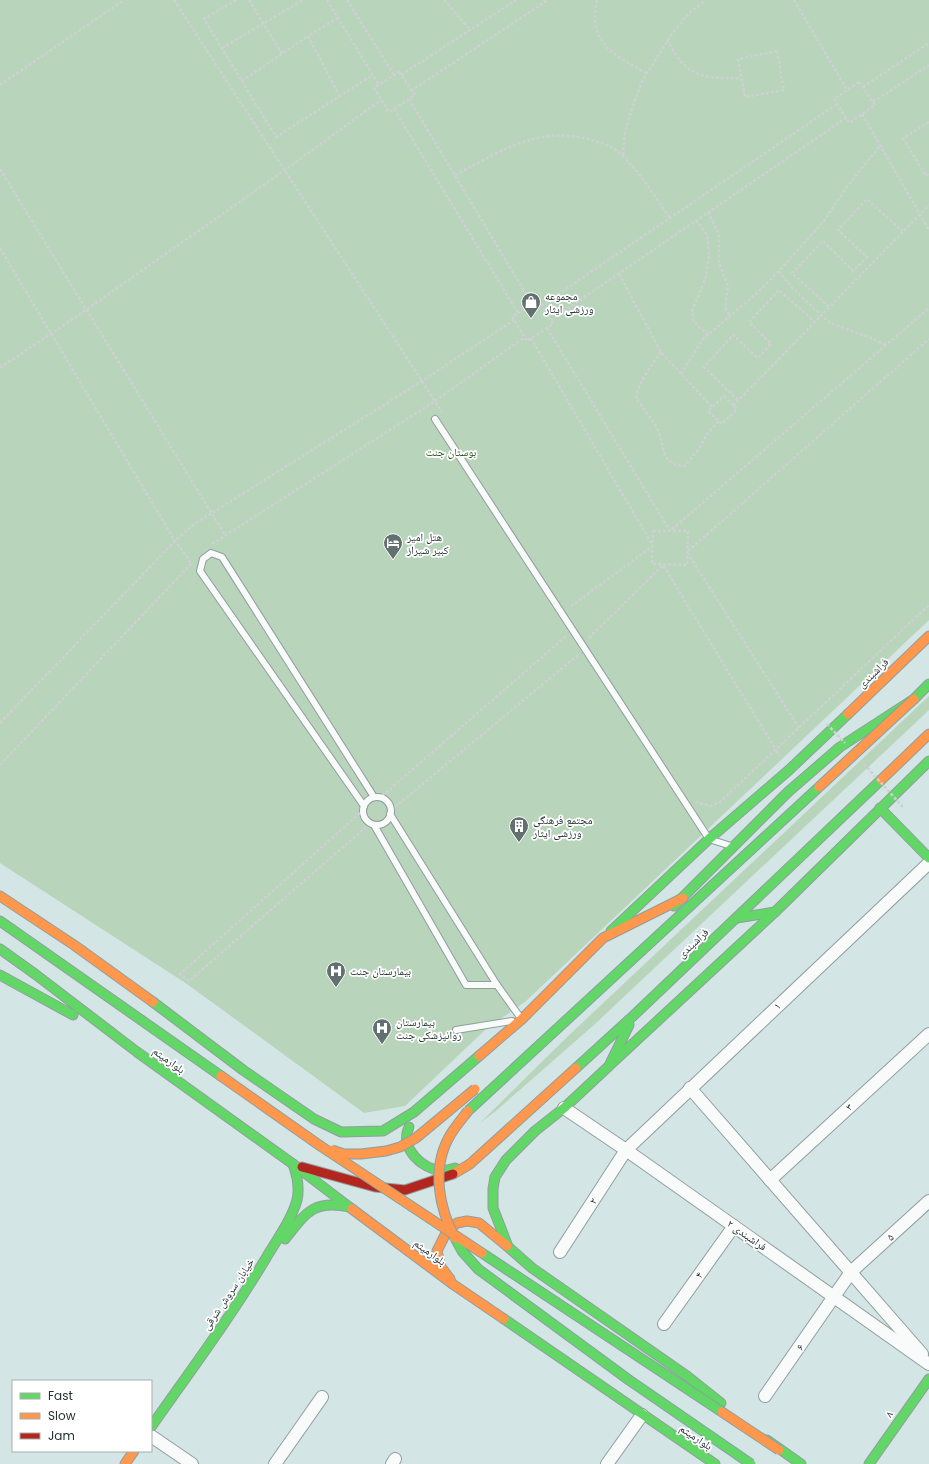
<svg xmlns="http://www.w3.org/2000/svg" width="929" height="1464" font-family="Poppins,'Noto Naskh Arabic',sans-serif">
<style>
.green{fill:#b8d4ba}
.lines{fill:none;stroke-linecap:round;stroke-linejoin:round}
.lane-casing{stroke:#919e9e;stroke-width:8}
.street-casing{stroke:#919e9e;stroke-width:14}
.fast-casing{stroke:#919e9e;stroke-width:11}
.slow-casing{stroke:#919e9e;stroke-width:11}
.jam-casing{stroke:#919e9e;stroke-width:11}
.path{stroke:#ccd1d1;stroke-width:2.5;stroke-dasharray:3 2;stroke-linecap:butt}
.lane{stroke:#f9fbfb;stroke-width:6}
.street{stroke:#f9fbfb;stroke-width:12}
.fast{stroke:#63d668;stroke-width:9}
.slow{stroke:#ff974d;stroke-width:9}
.jam{stroke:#b3261e;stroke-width:9}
.fast-bridge-casing{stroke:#889fa3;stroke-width:11;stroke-linecap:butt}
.slow-bridge-casing{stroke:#889fa3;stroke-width:11;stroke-linecap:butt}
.path-bridge{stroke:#ccd1d1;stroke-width:2.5;stroke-dasharray:3 2;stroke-linecap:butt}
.fast-bridge{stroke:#63d668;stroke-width:9}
.slow-bridge{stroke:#ff974d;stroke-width:9}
.labels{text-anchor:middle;stroke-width:3.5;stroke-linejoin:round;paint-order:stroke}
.poi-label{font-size:11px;fill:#243130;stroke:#fff;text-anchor:start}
.park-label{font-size:11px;fill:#21500c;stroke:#fff}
.street-label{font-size:11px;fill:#243130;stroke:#fff}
</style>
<rect width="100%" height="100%" fill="#d4e5e5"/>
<g class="green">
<path d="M0,0H929V620L526,1001L485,1030L405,1106L364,1113L187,984L0,863Z"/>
<path d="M929,696V710L595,1024L497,1110L480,1123L564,1040Z"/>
</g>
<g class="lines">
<defs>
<g id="lane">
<path d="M435,419L709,839L731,846"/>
<circle cx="377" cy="811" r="14"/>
<path d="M364,806L200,571L203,559L211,553L222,557L374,797"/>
<path d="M390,814L497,985L520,1017"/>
<path d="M374,825L466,985H497"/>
<path d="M456,1030L512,1021"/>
</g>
<g id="street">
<path d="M690,1088L922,1354"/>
<path d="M564,1108L626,1150L929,1364"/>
<path d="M770,1180L929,1034"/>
<path d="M560,1252L626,1150L929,863"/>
<path d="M664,1324L734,1226"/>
<path d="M765,1396L851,1272L929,1201"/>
<path d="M151,1436L192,1464"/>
<path d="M275,1464L322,1397"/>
<path d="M392,1464L395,1459"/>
<path d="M607,1464L642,1415"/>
</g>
<g id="fast">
<path d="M880,808L929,858"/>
<path d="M674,906L788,792L840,747L914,699L929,684"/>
<path d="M737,918L775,912"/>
<path d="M0,921L221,1076"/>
<path d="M611,931L709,839L789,770L848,714"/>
<path d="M0,949L35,974L137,1052L293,1164L352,1209"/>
<path d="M0,975L73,1015"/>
<path d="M153,1002L243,1070L314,1119L341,1132L383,1131L414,1112L479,1056"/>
<path d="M611,1064L775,912L929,761"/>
<path d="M576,1068L632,1017L881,780"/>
<path d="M409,1127C399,1148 422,1169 442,1171C446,1171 451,1169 455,1168"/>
<path d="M285,1239C305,1214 313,1199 349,1207"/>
<path d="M507,1244L493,1208V1189L495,1177L506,1160L535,1131L564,1108L609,1066L629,1025"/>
<path d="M507,1246L532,1268L687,1376L721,1403"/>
<path d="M504,1319L715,1464"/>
<path d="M151,1427C191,1370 233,1314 269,1253C279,1237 292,1218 297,1200C300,1187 297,1175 293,1164"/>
<path d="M767,1440L801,1464"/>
<path d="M869,1464L929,1379"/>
</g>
<g id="slow">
<path d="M848,714L929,636"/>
<path d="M881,780L929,734"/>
<path d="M0,896L74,945L153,1002"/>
<path d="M479,1056L522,1019L603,938L683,898"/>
<path d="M221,1076L319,1145"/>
<path d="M453,1174L470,1164L576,1068"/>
<path d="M352,1209L454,1285L504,1319"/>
<path d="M450,1279L441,1267L437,1251L447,1231L457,1223L467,1221L479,1223L507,1246"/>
<path d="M125,1464L134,1451"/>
</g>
<path id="jam" d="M302,1167L375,1187L405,1190L453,1174"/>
</defs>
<use href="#lane" class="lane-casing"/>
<use href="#street" class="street-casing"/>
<use href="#fast" class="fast-casing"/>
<use href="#slow" class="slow-casing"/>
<use href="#jam" class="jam-casing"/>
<g class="path">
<path d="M174,0L442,412"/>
<path d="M236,0L204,19L276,137L373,75"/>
<path d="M249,0L282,54"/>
<path d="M327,0L379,85"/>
<path d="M347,0L394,75"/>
<path d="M444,0L470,30"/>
<path d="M597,0C587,43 614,55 646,73"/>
<path d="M794,0L847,90"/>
<path d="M338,18L308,36L340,97"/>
<path d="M667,40C671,46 674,54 679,59C695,80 717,78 741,78"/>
<path d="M222,48L303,0"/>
<path d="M777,51L784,90L745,97L738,59Z"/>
<path d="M399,72L415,95L389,112L374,88Z"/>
<path d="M401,75L516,0"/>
<path d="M242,81L308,36"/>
<path d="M859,82L875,105L849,123L834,99Z"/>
<path d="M0,85L124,0"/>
<path d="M863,87L929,43"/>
<path d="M411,91L548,0"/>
<path d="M409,99L532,304"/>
<path d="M873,102L929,65"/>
<path d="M394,109L518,313"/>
<path d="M862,114L929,230"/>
<path d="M929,122L903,138L926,176L929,173"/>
<path d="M623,155L625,132L631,112L642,81L672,34L689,13L706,0"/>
<path d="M0,169L225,535"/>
<path d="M455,175C496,154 535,127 583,138C597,141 611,145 622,155C626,159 630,164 634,168C647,184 658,201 670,218"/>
<path d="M708,212L719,234V263L728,286L725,307L730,316"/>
<path d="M696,220L707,235L709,256L706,277L692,311L693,320L699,327L708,334"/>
<path d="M0,248L175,541L192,564"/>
<path d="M779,271L793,289L830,323L871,338L886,345"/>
<path d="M619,274L661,352L712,407"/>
<path d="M538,300L553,324L527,341L512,317Z"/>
<path d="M541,306L837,104"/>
<path d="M829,307L792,273L823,241L853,271L867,257L838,230L867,199L902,231"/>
<path d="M551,320L846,118"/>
<path d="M547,328L670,531L929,308"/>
<path d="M531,338L653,546L570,607"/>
<path d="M661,352C652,365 638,382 636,398C643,409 652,418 658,430C662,438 662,449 666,457C670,464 678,466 685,466L701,446L706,435L719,421"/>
<path d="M0,368L86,310L282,172L381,100"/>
<path d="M681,374L703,339L757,293L779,271L824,221L849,184L880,146"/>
<path d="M724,396L737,409L722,424L708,411Z"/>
<path d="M738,400L704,367L733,335L758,358L771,344L749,322L779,290L815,322"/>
<path d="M733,406L929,205"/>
<path d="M653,531H688L687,565L652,564Z"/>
<path d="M212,544L435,401L525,337"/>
<path d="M589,638L663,565L776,750"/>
<path d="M0,723L175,541L193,525L422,381L514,320"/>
<path d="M799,728L687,552L929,339"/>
<path d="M776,751L782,758"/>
<path d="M0,765L191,564"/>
<path d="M382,796L565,637L566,639"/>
<path d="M695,802L710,806L720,802L929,605"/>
<path d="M395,807L578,655"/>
<path d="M360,813L180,974L189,981L366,827"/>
</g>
<use href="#lane" class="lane"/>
<use href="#street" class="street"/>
<use href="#fast" class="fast"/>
<use href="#slow" class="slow"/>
<use href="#jam" class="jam"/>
<defs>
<g id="fast-bridge">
<path d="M468,1111L819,787"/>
<path d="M455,1238L462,1251L478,1269L629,1380L751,1464"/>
<path d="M482,1253L722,1412"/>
</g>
<g id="slow-bridge">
<path d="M819,787L914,699"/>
<path d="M319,1145L482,1253"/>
<path d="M332,1150L344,1154H361L386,1151L400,1147L416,1138L475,1089"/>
<path d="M455,1238C439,1208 432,1170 448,1139C453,1129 461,1120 468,1111"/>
<path d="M722,1412L779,1450"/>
</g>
</defs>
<use href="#fast-bridge" class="fast-bridge-casing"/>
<use href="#slow-bridge" class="slow-bridge-casing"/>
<g class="path-bridge">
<path d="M827,724L845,743"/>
<path d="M864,764L903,807"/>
</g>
<use href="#fast-bridge" class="fast-bridge"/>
<use href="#slow-bridge" class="slow-bridge"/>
</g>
<defs>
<symbol id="shop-pin" viewBox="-11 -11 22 30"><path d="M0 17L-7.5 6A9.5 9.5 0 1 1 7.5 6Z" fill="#62706f" stroke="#fff"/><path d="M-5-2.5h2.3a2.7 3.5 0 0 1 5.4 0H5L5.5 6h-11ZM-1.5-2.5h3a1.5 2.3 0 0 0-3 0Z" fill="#fff"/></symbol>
<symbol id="hotel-pin" viewBox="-11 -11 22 30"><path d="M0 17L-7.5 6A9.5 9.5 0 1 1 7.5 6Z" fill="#62706f" stroke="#fff"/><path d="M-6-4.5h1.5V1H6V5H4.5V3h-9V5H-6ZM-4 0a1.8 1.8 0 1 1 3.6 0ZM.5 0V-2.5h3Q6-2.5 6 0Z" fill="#fff"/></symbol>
<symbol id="building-pin" viewBox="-11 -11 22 30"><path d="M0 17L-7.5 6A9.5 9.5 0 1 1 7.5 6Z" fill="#62706f" stroke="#fff"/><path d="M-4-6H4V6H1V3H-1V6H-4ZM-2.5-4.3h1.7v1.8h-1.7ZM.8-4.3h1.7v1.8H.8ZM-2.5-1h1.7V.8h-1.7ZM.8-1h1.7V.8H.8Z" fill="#fff"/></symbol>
<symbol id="hospital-pin" viewBox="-11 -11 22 30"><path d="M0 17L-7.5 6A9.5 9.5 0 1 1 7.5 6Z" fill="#62706f" stroke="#fff"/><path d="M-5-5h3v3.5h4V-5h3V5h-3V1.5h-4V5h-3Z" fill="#fff"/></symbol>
</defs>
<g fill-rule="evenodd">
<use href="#shop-pin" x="520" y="291" width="22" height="30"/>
<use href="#hotel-pin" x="382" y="532" width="22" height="30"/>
<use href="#building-pin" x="508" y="815" width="22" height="30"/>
<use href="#hospital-pin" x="325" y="960" width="22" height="30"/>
<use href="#hospital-pin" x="371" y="1017" width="22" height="30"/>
</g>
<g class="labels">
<g class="poi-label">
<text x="545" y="300">مجموعه<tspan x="545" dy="13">ورزشی ایثار</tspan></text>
<text x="407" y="541">هتل امیر<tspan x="407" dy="13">کبیر شیراز</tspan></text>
<text x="533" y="824">مجتمع فرهنگی<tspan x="533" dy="13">ورزشی ایثار</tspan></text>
<text x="350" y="975">بیمارستان جنت</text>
<text x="396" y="1026">بیمارستان<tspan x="396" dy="13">روانپزشکی جنت</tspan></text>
</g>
<g class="park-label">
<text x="451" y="456">بوستان جنت</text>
</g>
<g class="street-label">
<text transform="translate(873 673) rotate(-44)" y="4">فراشبندی</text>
<text transform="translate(693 943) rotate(-43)" y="4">فراشبندی</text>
<text transform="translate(777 1006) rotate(-43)" y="4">۱</text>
<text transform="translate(169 1060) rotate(36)" y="4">بلوارمیثم</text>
<text transform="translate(849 1107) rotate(-42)" y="4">۳</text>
<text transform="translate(593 1201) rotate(-57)" y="4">۲</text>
<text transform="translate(747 1235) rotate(35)" y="4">۲ فراشبندی</text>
<text transform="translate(890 1237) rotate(-43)" y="4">۵</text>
<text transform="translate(430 1252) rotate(36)" y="4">بلوارمیثم</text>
<text transform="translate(699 1275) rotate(-55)" y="4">۴</text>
<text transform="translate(228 1294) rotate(-56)" y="4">خیابان سروش شرقی</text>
<text transform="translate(800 1347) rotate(-55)" y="4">۶</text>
<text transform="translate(889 1414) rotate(-55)" y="4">۸</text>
<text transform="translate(696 1437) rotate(34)" y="4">بلوارمیثم</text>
</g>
</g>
<rect x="12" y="1380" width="140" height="72" fill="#ffffff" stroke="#a7adac"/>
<rect x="20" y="1393" width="20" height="6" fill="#63d668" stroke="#a7adac"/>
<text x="48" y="1400" font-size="12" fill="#243130">Fast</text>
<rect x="20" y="1413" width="20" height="6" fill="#ff974d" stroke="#a7adac"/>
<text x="48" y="1420" font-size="12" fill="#243130">Slow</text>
<rect x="20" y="1433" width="20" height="6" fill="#b3261e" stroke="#a7adac"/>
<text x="48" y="1440" font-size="12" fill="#243130">Jam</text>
</svg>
